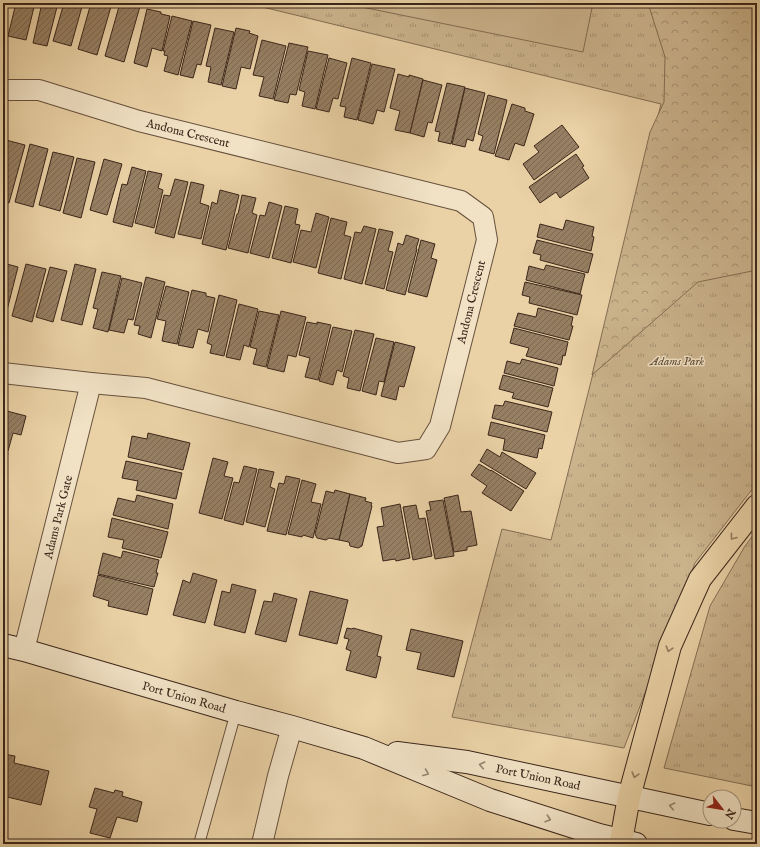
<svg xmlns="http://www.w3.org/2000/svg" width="760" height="847" font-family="'IM FELL English',serif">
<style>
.grass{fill:url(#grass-tufts);stroke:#846e54}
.forest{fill:url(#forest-crowns);stroke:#846e54}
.garden{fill:#ccb58e;stroke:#846e54}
.building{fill:url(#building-hatch);stroke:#3b261a}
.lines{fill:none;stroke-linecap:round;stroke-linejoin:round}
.lane-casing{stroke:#67513d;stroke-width:12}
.street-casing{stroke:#67513d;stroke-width:22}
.secondary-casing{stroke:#3b261a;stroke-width:24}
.highway-casing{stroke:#3b261a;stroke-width:24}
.lane{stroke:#f1e2c5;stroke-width:10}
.street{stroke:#f1e2c5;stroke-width:20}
.secondary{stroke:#f1e2c5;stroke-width:22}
.highway{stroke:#ead2a6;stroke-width:22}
.oneway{stroke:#927c60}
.oneway2{stroke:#968470}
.labels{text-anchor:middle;stroke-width:3;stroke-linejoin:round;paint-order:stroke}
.street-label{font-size:12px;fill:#3b261a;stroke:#f1e2c5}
.park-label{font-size:12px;font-style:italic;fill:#5f4a37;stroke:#f1e2c5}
</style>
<defs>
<pattern id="grass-tufts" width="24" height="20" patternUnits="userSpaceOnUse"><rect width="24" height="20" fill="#ccb58e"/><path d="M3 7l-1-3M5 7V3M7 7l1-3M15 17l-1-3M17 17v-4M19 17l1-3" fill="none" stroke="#a79373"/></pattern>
<pattern id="forest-crowns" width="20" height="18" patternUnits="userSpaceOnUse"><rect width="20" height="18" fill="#ccb58e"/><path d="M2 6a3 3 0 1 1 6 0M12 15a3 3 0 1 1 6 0" fill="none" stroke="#a79373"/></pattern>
<pattern id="building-hatch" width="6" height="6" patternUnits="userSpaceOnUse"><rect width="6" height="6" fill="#967f63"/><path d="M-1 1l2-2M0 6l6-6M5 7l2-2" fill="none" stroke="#7c6851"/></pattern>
</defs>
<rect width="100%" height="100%" fill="#ead2a6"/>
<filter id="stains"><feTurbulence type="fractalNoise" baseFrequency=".005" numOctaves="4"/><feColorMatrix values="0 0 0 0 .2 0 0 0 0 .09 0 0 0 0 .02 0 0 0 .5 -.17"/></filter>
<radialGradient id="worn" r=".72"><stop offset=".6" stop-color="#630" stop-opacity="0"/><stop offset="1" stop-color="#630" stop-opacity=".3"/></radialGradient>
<g class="grass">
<path d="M246,3H757V483L695,563L624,748L452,717L502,529L551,540L661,104Z"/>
<path d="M757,530V787L664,768L710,606L745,546Z"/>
</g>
<path class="forest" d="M648,3H757V270L698,282L592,375L650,132L664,102L665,57Z"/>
<path class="garden" d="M342,3H593L583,52Z"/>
<g class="building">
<path d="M3,3H7L3,21Z"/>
<path d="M16,3H35L26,40L8,36Z"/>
<path d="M42,3H58L47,46L33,43Z"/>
<path d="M64,3H83L71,46L53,41Z"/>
<path d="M91,3H112L97,55L78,49Z"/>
<path d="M120,3H141L124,62L105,56Z"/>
<path d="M147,9L161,12V14L170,16L162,51L152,48L147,67L134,63Z"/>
<path d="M172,16L192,21L178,75L164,71L168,56L164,55L165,51H163Z"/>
<path d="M193,21L211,25L201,65L197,64L193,78L180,75Z"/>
<path d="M215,28L234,32L221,85L208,82L211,67L206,66Z"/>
<path d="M236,28L250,31L249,33L258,36L250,69L241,67L236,89L222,86Z"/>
<path d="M262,40L286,46L273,99L259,96L264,77L253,75Z"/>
<path d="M289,43L308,47L296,95L290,94L288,103L274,100Z"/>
<path d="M308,51L328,55L315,109L302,106L305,92L299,90Z"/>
<path d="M329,58L347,63L338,99L333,98L329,112L316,109Z"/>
<path d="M352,58L371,63L357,120L344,117L346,107L340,106Z"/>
<path d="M372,64L395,69L384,112L377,110L373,124L358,120Z"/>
<path d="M398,74L409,77V75L423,79L410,133L395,130L400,111L390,108Z"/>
<path d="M423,80L442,85L432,123L428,122L424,137L410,133Z"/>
<path d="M447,83L465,87L451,144L438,141L440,132L435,131Z"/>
<path d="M465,88L485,93L473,141L467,139L465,147L452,144Z"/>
<path d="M488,95L507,100L494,154L479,150L483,136L478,134Z"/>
<path d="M512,104L525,108V111L534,114L524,146L515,143L509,160L495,156Z"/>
<path d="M562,125L579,147L534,180L523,164L539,152L534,146Z"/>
<path d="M6,140L25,145L9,203L3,202V150Z"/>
<path d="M30,144L48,149L33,207L15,202Z"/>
<path d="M53,152L74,157L60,211L39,205Z"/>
<path d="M576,154L584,166L582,167L589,178L560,198L556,192L540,203L529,187Z"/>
<path d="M77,158L95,162L81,218L63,213Z"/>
<path d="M104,159L122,164L107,215L90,210Z"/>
<path d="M132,167L146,171L132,227L113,222L122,184L127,185Z"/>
<path d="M148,171L162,174L158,188L163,190L154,228L135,223Z"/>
<path d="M175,179L188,182L174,238L155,233L164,195L170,196Z"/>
<path d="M191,182L204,185L200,203L209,206L201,239L178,234Z"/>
<path d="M220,190L239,195L226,250L202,244L212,202L217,204Z"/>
<path d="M242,195L256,198L252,213L257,215L248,253L228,248L237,214H238Z"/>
<path d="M269,202L282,206L269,258L250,253L260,215L265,216Z"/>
<path d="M285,206L298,209L295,224L300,225L291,263L272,258Z"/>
<path d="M316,213L329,217L316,268L293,262L301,230L311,232Z"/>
<path d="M331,218L347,222L344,235L351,237L341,279L318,273Z"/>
<path d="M566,220L594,227L592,236L594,237L591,251L537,237L540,224L563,230Z"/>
<path d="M364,226L376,229L362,284L344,279L355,232L361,233Z"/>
<path d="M379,229L393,232L388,251L393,252L384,289L365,284Z"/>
<path d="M406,235L419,239L416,249H417L405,295L386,290L398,243L403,245Z"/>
<path d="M421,240L435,244L431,258L437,260L427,297L408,292Z"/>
<path d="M537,240L593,254L588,273L540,260L541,255L533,253Z"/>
<path d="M3,263L18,267L5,318H3Z"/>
<path d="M26,264L46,269L32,322L12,316Z"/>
<path d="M75,264L96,269L82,325L61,320Z"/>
<path d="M546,265L585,274L580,294L526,280L529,266L544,270Z"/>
<path d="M50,267L67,271L53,322L36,317Z"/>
<path d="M102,272L121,276L108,332L93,328L98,309L93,308Z"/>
<path d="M146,277L165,282L151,338L138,334L140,326L134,325Z"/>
<path d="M122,278L142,283L133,320L128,319L124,333L109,330Z"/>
<path d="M525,282L582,295L577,315L529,303L530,297L522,295Z"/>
<path d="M166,286L189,292L177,344L162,341L166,321L157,319Z"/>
<path d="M192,290L206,293V296L215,298L208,332L198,329L193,348L178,345Z"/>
<path d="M219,295L237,300L224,356L210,353L212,345L207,343Z"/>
<path d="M239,304L258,309L249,347L244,345L240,360L226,357Z"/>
<path d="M538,308L573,317L571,326H573L569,340L514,326L518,313L536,317Z"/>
<path d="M259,311L279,315L266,367L253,364L257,349L250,347Z"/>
<path d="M281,311L306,317L296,357L288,355L284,372L267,368Z"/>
<path d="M307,322L317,324V322L331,325L318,380L305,377L310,358L299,355Z"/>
<path d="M333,327L352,331L342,372L337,370L333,385L319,381Z"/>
<path d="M514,328L568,342L565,356L563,355L561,365L526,356L529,348L510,343Z"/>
<path d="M355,330L374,334L360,391L347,388L349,378L343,376Z"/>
<path d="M376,338L394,342L384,382L379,381L376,395L362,391Z"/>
<path d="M395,342L415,347L404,387L399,386L396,400L381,396Z"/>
<path d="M522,359L558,368L554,386L504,373L507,361L520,364Z"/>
<path d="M503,375L553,388L548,407L512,398L514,393L499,389Z"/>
<path d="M505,401L552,412L547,432L492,418L495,405L503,406Z"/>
<path d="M3,410L26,416L21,435L13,433L8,451L3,449Z"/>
<path d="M491,422L545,435L542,449L539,448L537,458L503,450L505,439L488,435Z"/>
<path d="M148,433L190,443L183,470L128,457L132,436L147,439Z"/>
<path d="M487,449L500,457L502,452L536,473L526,489L480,461Z"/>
<path d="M3,452L8,453L3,473Z"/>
<path d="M213,458L228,462L224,476L233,478L222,519L199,513Z"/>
<path d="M126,461L182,473L176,499L136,490L138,481L122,478Z"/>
<path d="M479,464L491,471V470L524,491L511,511L482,493L487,486L471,475Z"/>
<path d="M244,466L257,469L243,525L224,520L234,482L239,483Z"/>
<path d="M259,469L274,472L270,487L275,489L265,527L246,522Z"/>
<path d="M286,476L300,479L286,535L267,531L279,483L284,484Z"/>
<path d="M302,480L316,484L311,502L321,504L313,538L303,535L302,537L288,534Z"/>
<path d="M335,490L350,494L339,540L329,538L326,540L317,538L315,534L326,491L334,493Z"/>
<path d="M350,494L366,498L365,501L372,503L371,505L372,506L362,546L358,548L350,546L349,542L339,540Z"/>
<path d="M137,495L173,504L168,529L113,515L118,498L135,502Z"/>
<path d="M458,495L461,512L471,511L477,545L467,547V550L454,552L444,498Z"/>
<path d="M443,500L454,556L435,559L426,511L431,510L429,502Z"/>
<path d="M400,504L410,558L396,561L395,559L383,561L377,527L384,526L381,508Z"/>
<path d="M416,505L419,519L425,518L432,556L413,560L403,507Z"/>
<path d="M112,518L168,532L161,558L122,548L124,540L108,537Z"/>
<path d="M123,551L159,560L156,573H158L154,587L98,574L103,553L121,558Z"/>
<path d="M193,573L217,580L205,623L173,615L183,580L190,583Z"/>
<path d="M98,575L153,589L147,615L108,606L109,601L93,596Z"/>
<path d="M232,584L256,590L245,633L214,625L222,591L230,593Z"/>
<path d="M310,591L348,600L337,644L299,635Z"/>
<path d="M274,593L297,599L286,642L255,634L264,601L272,602Z"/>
<path d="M347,628L352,629L353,628L382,636L377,656L381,657L376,678L346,670L351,651L346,649L349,639L344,638Z"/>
<path d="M411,629L463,641L454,677L417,669L421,653L406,650Z"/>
<path d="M3,754L15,756L14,763L49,771L41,805L3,796Z"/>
<path d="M95,788L114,793L115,790L123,792L122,796L142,802L137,822L117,817L110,838L90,833L97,809L89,807Z"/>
</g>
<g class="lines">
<defs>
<path id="lane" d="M199,844L236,712"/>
<g id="street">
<path d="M3,90H39L139,121L461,201L483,217L487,240L440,426L426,449L398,453L146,388L91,383L3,373"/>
<path d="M24,650L91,383"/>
<path d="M262,844L278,776L292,727"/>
</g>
<g id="secondary">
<path d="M3,645L24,650L236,712L292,727L364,748L490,800L599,835L636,844"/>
<path d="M397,753L467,762L710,814"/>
<path d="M734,819L757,823"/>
</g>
<path id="highway" d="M621,841L629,797L670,646L700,579L757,506"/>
</defs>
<use href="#lane" class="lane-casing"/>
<use href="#street" class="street-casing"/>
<use href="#secondary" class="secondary-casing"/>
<use href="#highway" class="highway-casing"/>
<use href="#lane" class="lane"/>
<use href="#street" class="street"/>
<use href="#secondary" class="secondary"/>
<use href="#highway" class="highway"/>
</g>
<defs><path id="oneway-chevron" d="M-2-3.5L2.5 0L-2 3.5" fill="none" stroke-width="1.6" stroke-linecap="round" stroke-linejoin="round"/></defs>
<g class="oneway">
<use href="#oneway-chevron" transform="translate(733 537) rotate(128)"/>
<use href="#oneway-chevron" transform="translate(669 649) rotate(107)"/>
<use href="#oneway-chevron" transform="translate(635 775) rotate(106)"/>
</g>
<g class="oneway2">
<use href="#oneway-chevron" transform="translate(482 765) rotate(-168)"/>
<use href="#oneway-chevron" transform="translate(426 773) rotate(22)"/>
<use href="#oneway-chevron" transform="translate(672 806) rotate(-168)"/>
<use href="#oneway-chevron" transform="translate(548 819) rotate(18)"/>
</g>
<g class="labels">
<g class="street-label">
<text transform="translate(188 133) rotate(14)" y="4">Andona Crescent</text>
<text transform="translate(471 302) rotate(-76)" y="4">Andona Crescent</text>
<text transform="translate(58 517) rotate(-76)" y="4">Adams Park Gate</text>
<text transform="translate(184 697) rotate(16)" y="4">Port Union Road</text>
<text transform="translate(538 777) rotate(12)" y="4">Port Union Road</text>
</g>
<g class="park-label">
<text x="677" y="365">Adams Park</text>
</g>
</g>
<rect width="760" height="847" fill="none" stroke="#ead2a6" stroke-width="16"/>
<rect x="4" y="4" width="752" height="839" fill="none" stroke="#3b261a" stroke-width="2"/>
<rect x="8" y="8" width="744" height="831" fill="none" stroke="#3b261a"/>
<g transform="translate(722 809) rotate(121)"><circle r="19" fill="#f1e2c5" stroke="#a89781"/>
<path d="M0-3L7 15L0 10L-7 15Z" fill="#8f2418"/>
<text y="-6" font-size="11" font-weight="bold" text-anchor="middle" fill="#3b261a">N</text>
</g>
<rect width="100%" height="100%" filter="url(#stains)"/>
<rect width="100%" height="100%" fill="url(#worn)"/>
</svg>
